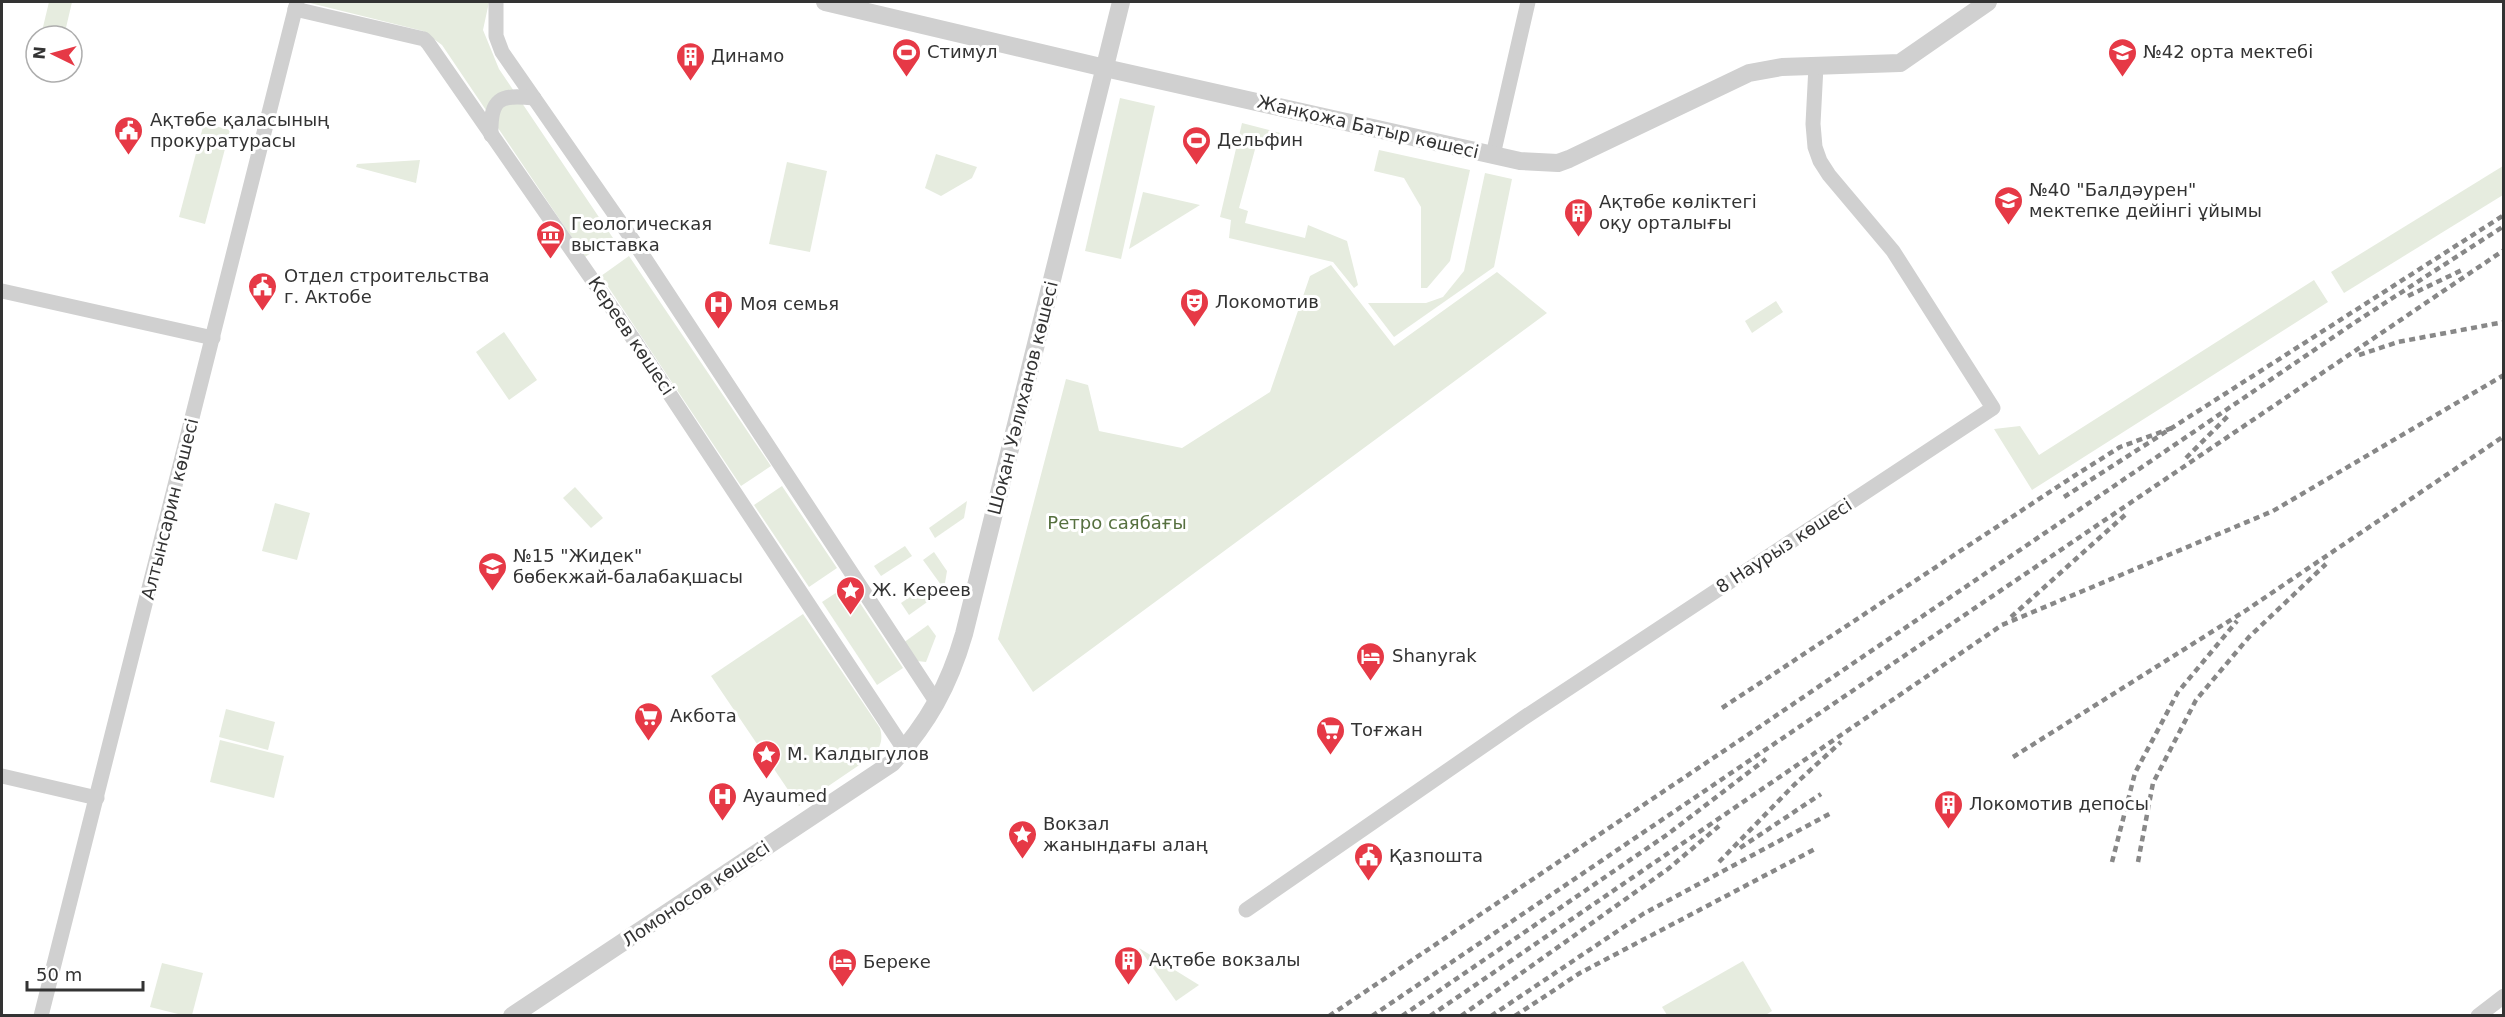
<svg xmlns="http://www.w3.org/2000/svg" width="2505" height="1017" font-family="'DejaVu Sans',sans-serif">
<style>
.green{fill:#e6ecdf}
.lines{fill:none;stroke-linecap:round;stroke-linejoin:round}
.minor{stroke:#d0d0d0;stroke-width:15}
.tertiary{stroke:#d0d0d0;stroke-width:18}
.rail{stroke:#888;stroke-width:4.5;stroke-dasharray:6 4.5;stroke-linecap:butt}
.labels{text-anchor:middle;stroke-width:6;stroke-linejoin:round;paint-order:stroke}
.poi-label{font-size:18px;fill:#333;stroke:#fff;text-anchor:start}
.street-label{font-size:18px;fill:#333;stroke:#fff}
.park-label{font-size:18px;fill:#56703f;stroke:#fff}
</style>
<rect width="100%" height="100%" fill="#fff"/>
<g class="green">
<path d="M49,2H72L65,32L43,27Z"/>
<path d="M311,2H489L483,30L499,69L613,238L585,257L442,45L423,31L310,3Z"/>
<path d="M1120,98L1155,106L1121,259L1085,251Z"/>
<path d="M204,123L230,130L205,224L179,217Z"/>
<path d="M1242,123L1288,135L1285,145L1279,147L1257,142L1239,208L1248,211L1245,223L1305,238L1308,225L1347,241L1358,285L1354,288L1333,262L1229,238L1231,220L1220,217Z"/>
<path d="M1379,150L1470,170L1450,261L1427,288H1421V207L1404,178L1374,171Z"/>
<path d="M936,154L977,167L972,178L941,196L925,188Z"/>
<path d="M420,160L416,183L356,167L357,164Z"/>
<path d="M787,162L827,171L810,252L769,244Z"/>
<path d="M2503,166V195L2344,293L2331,272Z"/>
<path d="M1485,173L1512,179L1494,267L1394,337L1368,303H1426L1443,297L1464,271Z"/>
<path d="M1143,192L1200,205L1129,249Z"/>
<path d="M629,256L771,466L741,486L601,276Z"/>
<path d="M1331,265L1394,346L1497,272L1547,313L1033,692L998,639L1066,379L1088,385L1099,431L1182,448L1270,392L1310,276Z"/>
<path d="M2314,280L2328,302L2032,490L1994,429L2020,426L2039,455Z"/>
<path d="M1776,301L1783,312L1752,333L1745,321Z"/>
<path d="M504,332L537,380L509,400L476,352Z"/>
<path d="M782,486L837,568L809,587L754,505Z"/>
<path d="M575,487L603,518L591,528L563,498Z"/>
<path d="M967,501L964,518L935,538L929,528Z"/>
<path d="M275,503L310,513L297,560L262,551Z"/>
<path d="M905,546L912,556L881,576L874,566Z"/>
<path d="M934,552L947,571L944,589L923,560Z"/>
<path d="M929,584L937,595L909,615L901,603Z"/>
<path d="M848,585L903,668L877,685L822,602Z"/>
<path d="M803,614L880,728C883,739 881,746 874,755L799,806L711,676Z"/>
<path d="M928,625L936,636L926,662L917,661L903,643Z"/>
<path d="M226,709L275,722L268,750L219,737Z"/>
<path d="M220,740L284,756L274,798L210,782Z"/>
<path d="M1139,948L1199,985L1176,1001Z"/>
<path d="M1743,961L1772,1011L1764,1016L1667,1015L1662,1007Z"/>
<path d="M162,963L203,973L192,1015H182L150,1007Z"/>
</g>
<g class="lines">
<g class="minor">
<path d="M496,2V36L502,52L634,242L937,703"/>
<path d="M295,9L424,39L428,43L632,337L904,749"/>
<path d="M491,135C490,98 500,94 534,98"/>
<path d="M1493,155L1528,2"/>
<path d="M2,291L213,338"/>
<path d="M2,776L97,798"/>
<path d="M1246,910L1525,717L1993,408L1893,251L1829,175L1820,161L1815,147L1813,124L1816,66"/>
<path d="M41,1016L297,2"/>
<path d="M2478,1016L2504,996"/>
</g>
<g class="tertiary">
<path d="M825,2L1105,68L1520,161L1558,163L1569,159L1749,73L1782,67L1900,63L1988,2"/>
<path d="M512,1016L892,763C928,723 949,686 964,634L1121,2"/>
</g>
<g class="rail">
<path d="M2408,296L2462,270"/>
<path d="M2359,355L2398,342L2504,322"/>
<path d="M2186,458L2229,415"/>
<path d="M2064,497L2504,215"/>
<path d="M2011,617L2125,515"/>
<path d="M1722,708L2074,476L2120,447L2172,428"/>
<path d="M2013,757L2245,611L2504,436"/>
<path d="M1740,848L1821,794"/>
<path d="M1719,862L1794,785L1841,742"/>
<path d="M2112,862L2135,773L2178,692L2237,621"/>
<path d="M2138,862L2153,783L2196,700L2249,637L2326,564"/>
<path d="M1329,1016L1746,736L2357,321L2504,226"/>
<path d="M1372,1016L2504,250"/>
<path d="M1402,1016L1668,834L1766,759"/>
<path d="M1430,1016L2002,625L2273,511L2504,375"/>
<path d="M1461,1016L1668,869L1719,826"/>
<path d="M1491,1016L1643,914L1833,812"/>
<path d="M1515,1016L1580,973L1817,848"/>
</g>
</g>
<defs>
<symbol id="stadium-pin" viewBox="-11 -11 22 30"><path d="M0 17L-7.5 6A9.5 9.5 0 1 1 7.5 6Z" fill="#e63946" stroke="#fff"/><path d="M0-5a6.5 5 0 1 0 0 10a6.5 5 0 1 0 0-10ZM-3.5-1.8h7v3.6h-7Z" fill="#fff"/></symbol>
<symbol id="school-pin" viewBox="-11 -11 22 30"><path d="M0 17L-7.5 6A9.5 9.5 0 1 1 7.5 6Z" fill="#e63946" stroke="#fff"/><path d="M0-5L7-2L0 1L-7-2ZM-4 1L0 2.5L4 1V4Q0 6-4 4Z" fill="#fff"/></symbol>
<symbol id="building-pin" viewBox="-11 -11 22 30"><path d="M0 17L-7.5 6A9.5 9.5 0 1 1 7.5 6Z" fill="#e63946" stroke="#fff"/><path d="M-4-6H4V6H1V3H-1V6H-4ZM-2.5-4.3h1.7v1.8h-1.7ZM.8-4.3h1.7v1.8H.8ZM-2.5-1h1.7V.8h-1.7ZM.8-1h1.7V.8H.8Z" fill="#fff"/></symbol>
<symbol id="civic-pin" viewBox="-11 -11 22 30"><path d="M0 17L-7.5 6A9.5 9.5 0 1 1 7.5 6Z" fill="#e63946" stroke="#fff"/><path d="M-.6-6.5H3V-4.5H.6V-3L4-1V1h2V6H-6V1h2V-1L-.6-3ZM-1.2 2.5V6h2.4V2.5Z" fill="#fff"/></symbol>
<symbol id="museum-pin" viewBox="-11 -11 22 30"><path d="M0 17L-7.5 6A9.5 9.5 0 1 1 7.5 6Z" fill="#e63946" stroke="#fff"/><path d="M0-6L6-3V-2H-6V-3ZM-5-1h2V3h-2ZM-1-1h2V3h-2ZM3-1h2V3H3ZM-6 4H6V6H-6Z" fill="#fff"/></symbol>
<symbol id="theatre-pin" viewBox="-11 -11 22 30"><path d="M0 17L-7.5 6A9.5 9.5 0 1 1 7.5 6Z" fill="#e63946" stroke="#fff"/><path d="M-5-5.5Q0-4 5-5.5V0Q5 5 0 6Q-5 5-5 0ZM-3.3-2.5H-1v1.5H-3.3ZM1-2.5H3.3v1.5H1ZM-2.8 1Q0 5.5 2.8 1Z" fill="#fff"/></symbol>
<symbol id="hospital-pin" viewBox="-11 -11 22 30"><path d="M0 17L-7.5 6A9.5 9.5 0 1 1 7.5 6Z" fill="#e63946" stroke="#fff"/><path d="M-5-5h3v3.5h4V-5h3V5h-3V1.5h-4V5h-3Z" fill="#fff"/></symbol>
<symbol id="sight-pin" viewBox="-11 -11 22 30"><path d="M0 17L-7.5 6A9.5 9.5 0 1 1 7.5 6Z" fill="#e63946" stroke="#fff"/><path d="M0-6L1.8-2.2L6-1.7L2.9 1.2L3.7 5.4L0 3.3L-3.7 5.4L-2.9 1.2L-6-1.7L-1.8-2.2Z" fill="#fff"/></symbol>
<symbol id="hotel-pin" viewBox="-11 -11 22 30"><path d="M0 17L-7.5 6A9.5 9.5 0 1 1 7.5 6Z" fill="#e63946" stroke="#fff"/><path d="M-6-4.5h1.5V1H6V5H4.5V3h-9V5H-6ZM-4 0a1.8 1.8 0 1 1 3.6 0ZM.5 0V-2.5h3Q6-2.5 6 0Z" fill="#fff"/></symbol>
<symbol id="supermarket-pin" viewBox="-11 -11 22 30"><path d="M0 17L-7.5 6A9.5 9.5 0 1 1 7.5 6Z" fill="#e63946" stroke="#fff"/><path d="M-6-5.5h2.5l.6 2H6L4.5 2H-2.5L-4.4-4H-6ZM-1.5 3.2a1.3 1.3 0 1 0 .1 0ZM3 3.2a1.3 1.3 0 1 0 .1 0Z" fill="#fff"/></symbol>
</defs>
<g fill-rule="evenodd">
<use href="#stadium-pin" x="890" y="36" width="33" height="45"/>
<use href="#school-pin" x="2106" y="36" width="33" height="45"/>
<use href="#building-pin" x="674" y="40" width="33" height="45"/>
<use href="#civic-pin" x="112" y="114" width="33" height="45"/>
<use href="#stadium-pin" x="1180" y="124" width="33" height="45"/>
<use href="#school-pin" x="1992" y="184" width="33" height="45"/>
<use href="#building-pin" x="1562" y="196" width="33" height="45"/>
<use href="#museum-pin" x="534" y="218" width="33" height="45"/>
<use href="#civic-pin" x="246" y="270" width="33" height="45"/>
<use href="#theatre-pin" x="1178" y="286" width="33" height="45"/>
<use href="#hospital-pin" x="702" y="288" width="33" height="45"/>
<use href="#school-pin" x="476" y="550" width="33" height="45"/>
<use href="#sight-pin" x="834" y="574" width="33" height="45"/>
<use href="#hotel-pin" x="1354" y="640" width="33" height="45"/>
<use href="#supermarket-pin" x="632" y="700" width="33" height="45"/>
<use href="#supermarket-pin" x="1314" y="714" width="33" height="45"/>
<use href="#sight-pin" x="750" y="738" width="33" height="45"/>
<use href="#hospital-pin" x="706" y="780" width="33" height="45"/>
<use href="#building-pin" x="1932" y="788" width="33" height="45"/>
<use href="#sight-pin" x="1006" y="818" width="33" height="45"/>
<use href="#civic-pin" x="1352" y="840" width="33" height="45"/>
<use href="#building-pin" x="1112" y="944" width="33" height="45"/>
<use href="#hotel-pin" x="826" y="946" width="33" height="45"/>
</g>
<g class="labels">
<g class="poi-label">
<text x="927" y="58">Стимул</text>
<text x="2143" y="58">№42 орта мектебі</text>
<text x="711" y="62">Динамо</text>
<text x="150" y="126">Ақтөбе қаласының<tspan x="150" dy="21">прокуратурасы</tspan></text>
<text x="1217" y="146">Дельфин</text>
<text x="2029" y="196">№40 "Балдәурен"<tspan x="2029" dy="21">мектепке дейінгі ұйымы</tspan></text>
<text x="1599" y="208">Ақтөбе көліктегі<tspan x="1599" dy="21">оқу орталығы</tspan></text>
<text x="571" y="230">Геологическая<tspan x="571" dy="21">выставка</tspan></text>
<text x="284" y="282">Отдел строительства<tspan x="284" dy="21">г. Актобе</tspan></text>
<text x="1215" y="308">Локомотив</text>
<text x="740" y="310">Моя семья</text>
<text x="513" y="562">№15 "Жидек"<tspan x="513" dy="21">бөбекжай-балабақшасы</tspan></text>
<text x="872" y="596">Ж. Кереев</text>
<text x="1392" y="662">Shanyrak</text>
<text x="670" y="722">Акбота</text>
<text x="1351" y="736">Тоғжан</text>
<text x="787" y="760">М. Калдыгулов</text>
<text x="743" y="802">Ayaumed</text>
<text x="1969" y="810">Локомотив депосы</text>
<text x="1043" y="830">Вокзал<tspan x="1043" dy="21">жанындағы алаң</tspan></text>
<text x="1389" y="862">Қазпошта</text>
<text x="1149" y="966">Ақтөбе вокзалы</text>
<text x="863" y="968">Береке</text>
</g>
<g class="street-label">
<text transform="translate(1368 127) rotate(13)" y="6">Жанқожа Батыр көшесі</text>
<text transform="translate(631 336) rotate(56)" y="6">Кереев көшесі</text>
<text transform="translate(1023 398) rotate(-76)" y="6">Шоқан Уәлиханов көшесі</text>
<text transform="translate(170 509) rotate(-76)" y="6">Алтынсарин көшесі</text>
<text transform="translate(1784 546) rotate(-33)" y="6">8 Наурыз көшесі</text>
<text transform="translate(696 894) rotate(-34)" y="6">Ломоносов көшесі</text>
</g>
<g class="park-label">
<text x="1117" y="529">Ретро саябағы</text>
</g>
</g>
<rect width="2505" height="1017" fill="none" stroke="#333333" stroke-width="6"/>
<g transform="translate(54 54) rotate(275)"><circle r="28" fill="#ffffff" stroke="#adadad" stroke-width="1.5"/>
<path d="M0-4.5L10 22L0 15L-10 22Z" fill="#e63946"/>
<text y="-9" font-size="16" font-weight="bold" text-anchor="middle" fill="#333333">N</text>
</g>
<path d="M27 981v9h116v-9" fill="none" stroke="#333333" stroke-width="3"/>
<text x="36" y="981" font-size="18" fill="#333333" stroke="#ffffff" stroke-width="4.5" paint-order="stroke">50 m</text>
</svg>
